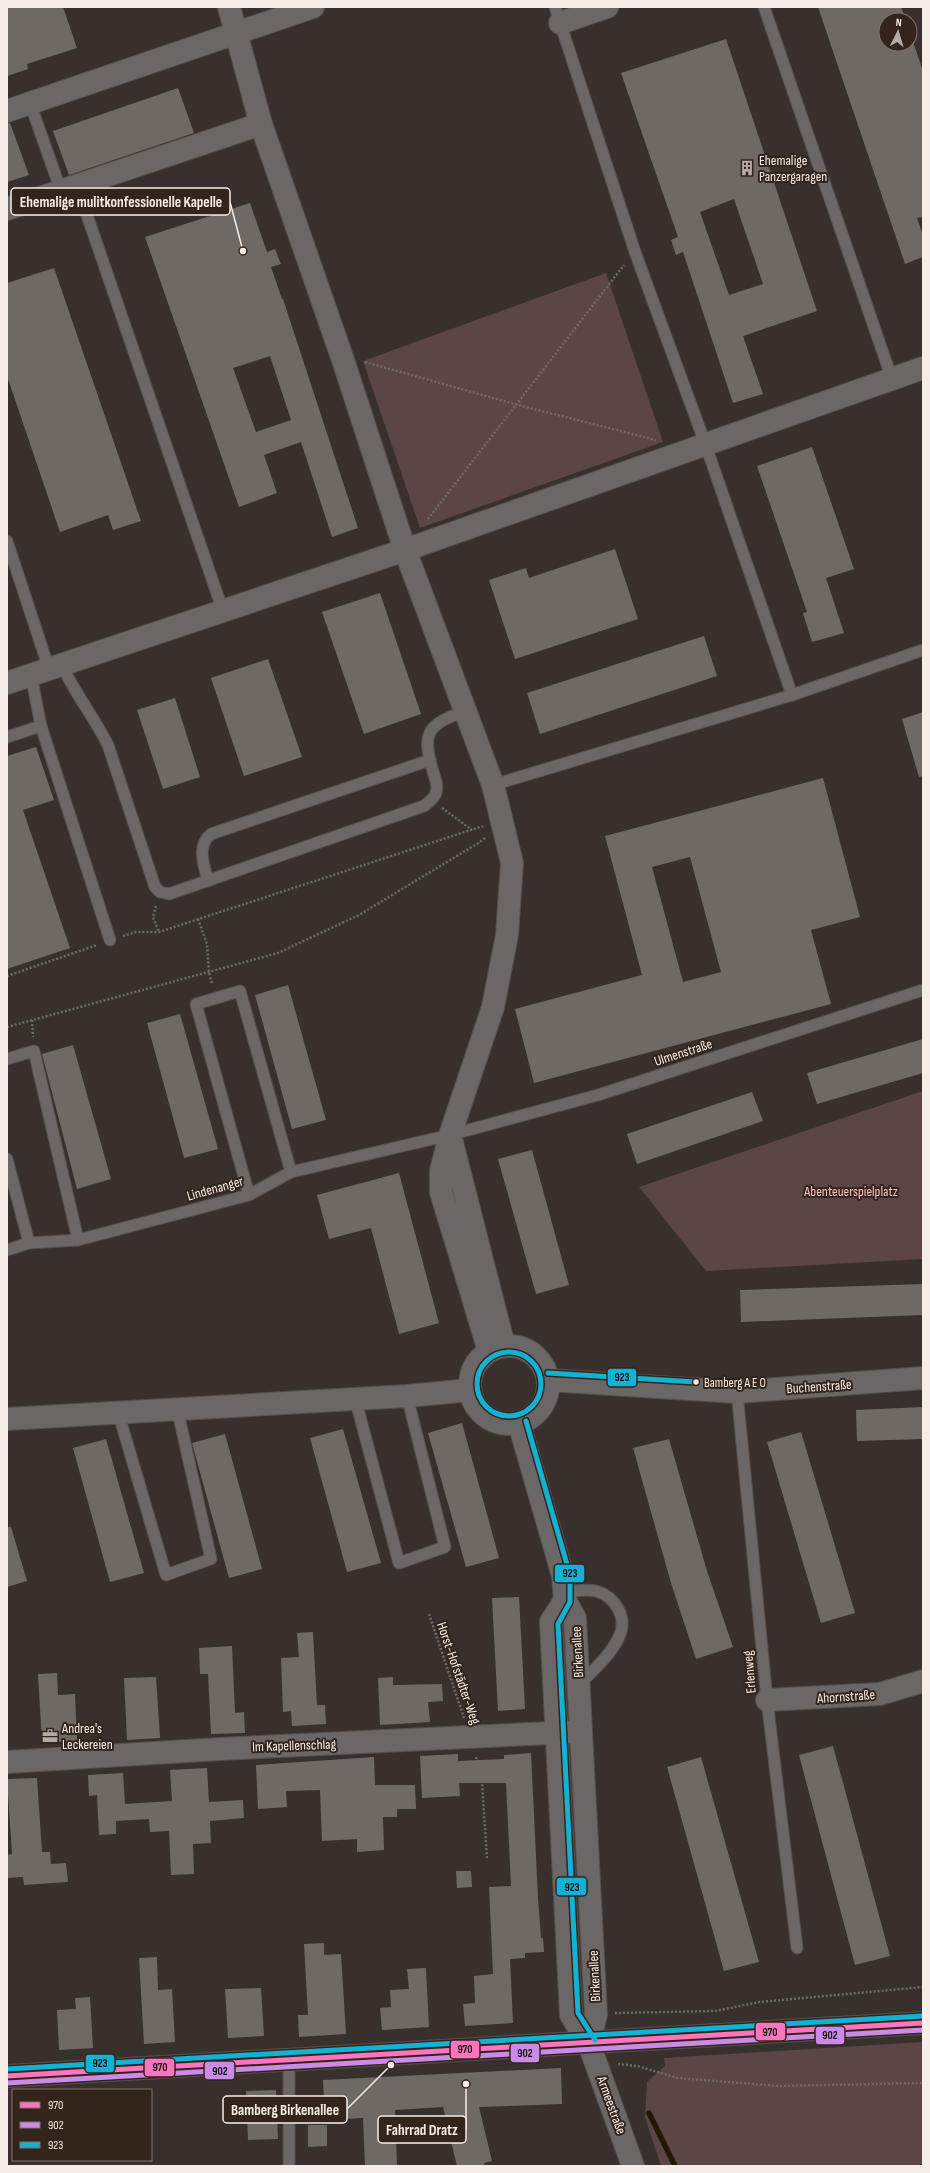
<svg xmlns="http://www.w3.org/2000/svg" width="930" height="2173" font-family="'Sofia Sans Condensed',sans-serif">
<style>
.green{fill:#5c4545}
.lines{fill:none;stroke-linecap:round;stroke-linejoin:round}
.stream{stroke:#211904;stroke-width:5.5}
.building{fill:#6e6964;fill-rule:evenodd}
.lane-casing{stroke:#564f4b;stroke-width:13}
.street-casing{stroke:#564f4b;stroke-width:24}
.secondary-casing{stroke:#564f4b;stroke-width:24}
.path{stroke:#6e6a68;stroke-width:2.5;stroke-dasharray:2 2;stroke-linecap:butt}
.lane{stroke:#6b6767;stroke-width:11}
.street{stroke:#6b6767;stroke-width:22}
.secondary{stroke:#6e6a68;stroke-width:22}
.bus-1-casing{stroke:#33251c;stroke-width:8}
.bus-2-casing{stroke:#33251c;stroke-width:8}
.bus-3-casing{stroke:#33251c;stroke-width:8}
.bus-1{stroke:#fc73be;stroke-width:5}
.bus-2{stroke:#ca8be6;stroke-width:5}
.bus-3{stroke:#13b2d5;stroke-width:5}
.bus-dot{fill:#f7ede7;stroke:#33251c;stroke-width:1.5}
.labels{text-anchor:middle;stroke-width:4;stroke-linejoin:round;paint-order:stroke}
.bus-label{font-size:13px;fill:#f7ede7;stroke:#33251c;text-anchor:start}
.poi-label{font-size:14px;fill:#f7ede7;stroke:#33251c;text-anchor:start}
.street-label{font-size:14px;fill:#f7ede7;stroke:#33251c}
.park-label{font-size:14px;fill:#f9c2c4;stroke:#33251c}
.leader{fill:none;stroke:#f7ede7;stroke-width:1.5}
.callout-dot{fill:#f7ede7;stroke:#33251c;stroke-width:1.5}
.callout{fill:#33251c;stroke:#f7ede7;stroke-width:1.5}
.callout-label{font-size:15px;text-anchor:middle;font-weight:bold;fill:#f7ede7}
.line-badge{stroke:#33251c;stroke-width:1.5}
.pale-badge-label{font-size:11px;text-anchor:middle;font-weight:bold;fill:#111}
</style>
<rect width="100%" height="100%" fill="#38302c"/>
<g class="green">
<path d="M606,273L663,442L420,528L363,361Z"/>
<path d="M923,1091V1259L706,1271L639,1187Z"/>
<path d="M923,2042V2166H661L645,2117L647,2082L665,2066L664,2058Z"/>
</g>
<g class="lines">
<path class="stream" d="M649,2113L675,2166"/>
</g>
<g class="building">
<path d="M7,7H63L77,48L27,64L28,69L7,76Z"/>
<path d="M818,7H901L906,20H886V44H910V33L923,71V217L917,218L923,235V257L905,264Z"/>
<path d="M726,39L817,311L743,336L763,394L733,403L683,252L676,255L671,240L678,237L621,73ZM734,199L763,284L729,295L700,212Z"/>
<path d="M178,88L194,133L69,175L53,131Z"/>
<path d="M7,123H10L29,175L7,182Z"/>
<path d="M250,203L267,252L275,249L281,264L271,267L282,299H283L358,528L332,537L301,442L264,455L277,493L239,507L145,237ZM270,356L291,420L256,432L233,368Z"/>
<path d="M54,268L141,521L113,530L108,515L60,532L7,376V283Z"/>
<path d="M812,447L854,569L826,578L844,633L812,642L803,613L807,612L757,466Z"/>
<path d="M615,549L638,619L515,659L489,580L526,568L529,578Z"/>
<path d="M380,593L421,714L364,734L322,612Z"/>
<path d="M704,636L717,676L540,734L527,693Z"/>
<path d="M268,659L302,757L244,776L211,678Z"/>
<path d="M175,698L200,777L163,789L137,710Z"/>
<path d="M923,712V776L919,777L902,719Z"/>
<path d="M36,747L54,800L23,810L70,948L7,969V756Z"/>
<path d="M823,778L860,917L811,930L831,1004L534,1083L515,1009L642,975L605,836ZM690,857L721,972L683,982L652,867Z"/>
<path d="M288,985L326,1120L292,1129L255,995Z"/>
<path d="M180,1014L218,1149L184,1158L147,1023Z"/>
<path d="M923,1039V1073L817,1104L807,1073Z"/>
<path d="M73,1045L111,1179L77,1189L42,1054Z"/>
<path d="M752,1092L763,1121L637,1164L627,1134Z"/>
<path d="M532,1150L569,1285L536,1294L498,1159Z"/>
<path d="M399,1173L439,1323L399,1334L371,1228L329,1239L317,1195Z"/>
<path d="M923,1284V1315L741,1322L740,1290Z"/>
<path d="M923,1407V1439L857,1441L856,1410Z"/>
<path d="M462,1423L499,1558L466,1567L428,1433Z"/>
<path d="M343,1429L381,1563L347,1572L310,1438Z"/>
<path d="M801,1432L855,1613L821,1623L767,1442Z"/>
<path d="M225,1434L262,1569L229,1578L192,1443Z"/>
<path d="M106,1439L144,1573L110,1582L73,1448Z"/>
<path d="M669,1439L707,1571L733,1647L696,1659L671,1583L633,1448Z"/>
<path d="M7,1527H11L27,1581L7,1587Z"/>
<path d="M519,1597L525,1709L498,1711L492,1598Z"/>
<path d="M313,1632L317,1705H325L326,1724L292,1726L291,1711L283,1712L281,1658L299,1657L297,1633Z"/>
<path d="M232,1646L235,1713L244,1712L245,1733L211,1734L208,1674H200L199,1648Z"/>
<path d="M57,1673L58,1695L75,1694L77,1741L42,1743L38,1674Z"/>
<path d="M156,1677L160,1738L127,1740L124,1678Z"/>
<path d="M393,1677V1685L442,1684L443,1701L428,1702L430,1722L380,1725L378,1678Z"/>
<path d="M833,1746L890,1956L855,1965L799,1755Z"/>
<path d="M531,1753L538,1898L541,1938H543L544,1952L525,1953V1958L510,1959L513,2023L465,2026L463,2004L475,2003L474,1976L493,1974L489,1887L511,1886L506,1783H459L460,1796L422,1798L420,1756L458,1754V1761L504,1759V1755Z"/>
<path d="M374,1757L375,1785H415L416,1809H397V1817H383L384,1850L357,1852V1839L322,1841L320,1790L286,1791L287,1807L258,1809L256,1765Z"/>
<path d="M701,1757L759,1962L724,1971L667,1767Z"/>
<path d="M207,1768L209,1802L243,1800L244,1818L210,1821L211,1843L193,1844L194,1874L171,1875L169,1831L150,1832L149,1819L116,1821V1834L99,1835L97,1795L89,1796L88,1775L123,1773L125,1804L172,1801L170,1770Z"/>
<path d="M37,1778L42,1852H50L51,1864L66,1863L68,1882L24,1885L23,1877L7,1878V1855L12,1854L7,1779Z"/>
<path d="M456,1871H471L472,1887L457,1888Z"/>
<path d="M324,1943V1955L341,1954L346,2034L299,2037L298,2015H308L304,1944Z"/>
<path d="M157,1957L158,1990L172,1989L175,2042L144,2044L139,1958Z"/>
<path d="M426,1968L429,2027L382,2030L380,2008L391,2007L390,1990L409,1989L407,1969Z"/>
<path d="M261,1988L264,2036L228,2038L225,1989Z"/>
<path d="M90,1997L93,2048L59,2050L57,2010L76,2009L75,1998Z"/>
<path d="M561,2068L562,2104L479,2107L492,2161L484,2163L485,2166H457L443,2107L395,2110L397,2166H365L363,2118L325,2120L323,2080Z"/>
<path d="M276,2090L278,2139L248,2140L246,2091Z"/>
<path d="M308,2125H327V2146L308,2147Z"/>
</g>
<g class="lines">
<defs>
<g id="lane">
<path d="M555,7L635,252L705,443L792,695"/>
<path d="M764,7L892,379"/>
<path d="M30,103L61,191"/>
<path d="M77,186L223,611"/>
<path d="M7,541L49,669"/>
<path d="M62,665C75,694 94,717 108,745L155,887L160,892L169,894L424,806C428,803 434,798 436,793C438,787 436,780 434,775C422,734 424,726 465,711"/>
<path d="M31,675L41,726L110,940"/>
<path d="M7,737L41,726"/>
<path d="M493,785L792,695L923,650"/>
<path d="M208,881C204,865 196,846 211,834L430,760"/>
<path d="M7,1059L34,1051L78,1240"/>
<path d="M7,1159L29,1243"/>
<path d="M249,1195L196,1004L240,991L291,1172"/>
<path d="M7,1250L29,1243L78,1240L249,1195L291,1172L450,1135L598,1095L923,990"/>
<path d="M737,1392L767,1700L797,1948"/>
<path d="M355,1398L399,1563L445,1547L407,1396"/>
<path d="M118,1412L166,1575L211,1559L177,1408"/>
<path d="M565,1592C574,1591 587,1589 596,1591C616,1597 628,1618 619,1637C611,1655 592,1671 579,1685"/>
<path d="M289,2060V2166"/>
</g>
<g id="street">
<path d="M229,7L261,124L343,360L405,550L493,785L512,863L507,935L493,1007L450,1135"/>
<path d="M560,23L607,7"/>
<path d="M7,111L313,7"/>
<path d="M7,209L261,124"/>
<path d="M7,683L405,550L923,368"/>
<circle cx="509" cy="1385" r="39"/>
<path d="M489,1351L441,1192V1171L450,1135L504,1346"/>
<path d="M548,1380L737,1392L923,1378"/>
<path d="M7,1419L407,1396L470,1390"/>
<path d="M519,1423L563,1576L565,1600L575,1618L596,2014L589,2044"/>
<path d="M565,1600L551,1622L571,2015L589,2044L633,2166"/>
<path d="M767,1700L880,1694L923,1681"/>
<path d="M7,1762L220,1749L572,1732"/>
</g>
<path id="secondary" d="M7,2076L923,2023"/>
</defs>
<use href="#lane" class="lane-casing"/>
<use href="#street" class="street-casing"/>
<use href="#secondary" class="secondary-casing"/>
<g class="path">
<path d="M365,362L518,405L656,440"/>
<path d="M428,519L624,265"/>
<path d="M442,808L472,830"/>
<path d="M156,906L153,917L159,932"/>
<path d="M198,919L207,944L209,972L212,984"/>
<path d="M123,936L136,932H159L483,826"/>
<path d="M7,976L97,945"/>
<path d="M32,1020L33,1037"/>
<path d="M7,1027L278,953L359,915L480,842L486,837"/>
<path d="M429,1614L464,1718"/>
<path d="M476,1757L482,1782L487,1859"/>
<path d="M615,2013L715,2011L760,2002L923,1987"/>
<path d="M618,2064L637,2066L678,2078L778,2086L923,2083"/>
</g>
<use href="#lane" class="lane"/>
<use href="#street" class="street"/>
<use href="#secondary" class="secondary"/>
<defs>
<path id="bus-1" d="M7,2076L923,2023"/>
<path id="bus-2" d="M7,2083L923,2030"/>
<g id="bus-3">
<circle cx="509" cy="1384" r="32"/>
<path d="M548,1373L696,1382"/>
<path d="M526,1421L570,1575V1602L558,1624L578,2013L595,2040"/>
<path d="M7,2069L923,2016"/>
</g>
</defs>
<use href="#bus-1" class="bus-1-casing"/>
<use href="#bus-2" class="bus-2-casing"/>
<use href="#bus-3" class="bus-3-casing"/>
<use href="#bus-1" class="bus-1"/>
<use href="#bus-2" class="bus-2"/>
<use href="#bus-3" class="bus-3"/>
</g>
<defs>
<symbol id="building-bare" viewBox="-9 -9 18 18"><path d="M-4-6H4V6H1V3H-1V6H-4ZM-2.5-4.3h1.7v1.8h-1.7ZM.8-4.3h1.7v1.8H.8ZM-2.5-1h1.7V.8h-1.7ZM.8-1h1.7V.8H.8Z" fill="#b4aba6" stroke="#33251c" stroke-width="2.5" paint-order="stroke"/></symbol>
<symbol id="office-bare" viewBox="-9 -9 18 18"><path d="M-6-3h4V-5.5h4V-3h4V5H-6ZM-1-4.5V-3h2v-1.5ZM-6 0V1H6V0Z" fill="#b4aba6" stroke="#33251c" stroke-width="2.5" paint-order="stroke"/></symbol>
</defs>
<g fill-rule="evenodd">
<use href="#building-bare" x="736" y="157" width="22" height="22"/>
<use href="#office-bare" x="39" y="1725" width="22" height="22"/>
</g>
<circle class="bus-dot" cx="696" cy="1382" r="3.5"/>
<g class="labels">
<g class="bus-label">
<text x="704" y="1387">Bamberg A E O</text>
</g>
<g class="poi-label">
<text x="759" y="165">Ehemalige<tspan x="759" dy="16">Panzergaragen</tspan></text>
<text x="62" y="1733">Andrea's<tspan x="62" dy="16">Leckereien</tspan></text>
</g>
<g class="street-label">
<text transform="translate(683 1052) rotate(-18)" y="5">Ulmenstraße</text>
<text transform="translate(215 1188) rotate(-16)" y="5">Lindenanger</text>
<text transform="translate(819 1386) rotate(-4)" y="5">Buchenstraße</text>
<text transform="translate(577 1652) rotate(-93)" y="5">Birkenallee</text>
<text transform="translate(749 1672) rotate(-95)" y="5">Erlenweg</text>
<text transform="translate(459 1673) rotate(71)" y="5">Horst-Hofstädter-Weg</text>
<text transform="translate(846 1696) rotate(-4)" y="5">Ahornstraße</text>
<text transform="translate(294 1745) rotate(-2)" y="5">Im Kapellenschlag</text>
<text transform="translate(594 1976) rotate(-93)" y="5">Birkenallee</text>
<text transform="translate(612 2105) rotate(70)" y="5">Armeestraße</text>
</g>
<g class="park-label">
<text x="851" y="1196">Abenteuerspielplatz</text>
</g>
</g>
<path class="leader" d="M243 251L230 202M391 2065L347 2109M466 2084L466 2129"/>
<g class="callout-dot">
<circle cx="243" cy="251" r="4"/>
<circle cx="391" cy="2065" r="4"/>
<circle cx="466" cy="2084" r="4"/>
</g>
<g class="callout">
<rect x="11" y="188" width="219" height="27" rx="4"/>
<rect x="223" y="2096" width="124" height="27" rx="4"/>
<rect x="378" y="2116" width="88" height="27" rx="4"/>
</g>
<g class="callout-label">
<text x="121" y="207">Ehemalige mulitkonfessionelle Kapelle</text>
<text x="285" y="2115">Bamberg Birkenallee</text>
<text x="422" y="2135">Fahrrad Dratz</text>
</g>
<g class="line-badge">
<rect x="607" y="1368" width="30" height="19" rx="4" fill="#13b2d5"/>
<rect x="554" y="1564" width="31" height="19" rx="4" fill="#13b2d5"/>
<rect x="556" y="1877" width="31" height="19" rx="4" fill="#13b2d5"/>
<rect x="755" y="2022" width="31" height="19" rx="4" fill="#fc73be"/>
<rect x="815" y="2026" width="30" height="19" rx="4" fill="#ca8be6"/>
<rect x="450" y="2040" width="30" height="19" rx="4" fill="#fc73be"/>
<rect x="510" y="2043" width="30" height="20" rx="4" fill="#ca8be6"/>
<rect x="85" y="2054" width="30" height="19" rx="4" fill="#13b2d5"/>
<rect x="144" y="2058" width="31" height="19" rx="4" fill="#fc73be"/>
<rect x="204" y="2061" width="31" height="19" rx="4" fill="#ca8be6"/>
</g>
<g class="pale-badge-label">
<text x="622" y="1381">923</text>
<text x="570" y="1577">923</text>
<text x="572" y="1891">923</text>
<text x="770" y="2036">970</text>
<text x="830" y="2039">902</text>
<text x="465" y="2053">970</text>
<text x="525" y="2057">902</text>
<text x="100" y="2067">923</text>
<text x="160" y="2071">970</text>
<text x="220" y="2075">902</text>
</g>
<rect width="930" height="2173" fill="none" stroke="#f7ede7" stroke-width="16"/>
<rect x="12" y="2089" width="140" height="72" fill="#33251c" stroke="#81756d"/>
<rect x="20" y="2102" width="20" height="6" fill="#fc73be" stroke="#81756d"/>
<text x="48" y="2109" font-size="12" fill="#f7ede7">970</text>
<rect x="20" y="2122" width="20" height="6" fill="#ca8be6" stroke="#81756d"/>
<text x="48" y="2129" font-size="12" fill="#f7ede7">902</text>
<rect x="20" y="2142" width="20" height="6" fill="#13b2d5" stroke="#81756d"/>
<text x="48" y="2149" font-size="12" fill="#f7ede7">923</text>
<g transform="translate(898 32) rotate(5)"><circle r="19" fill="#33251c" stroke="#81756d"/>
<path d="M0-3L7 15L0 10L-7 15Z" fill="#b4aba6"/>
<text y="-6" font-size="11" font-weight="bold" text-anchor="middle" fill="#f7ede7">N</text>
</g>
</svg>
